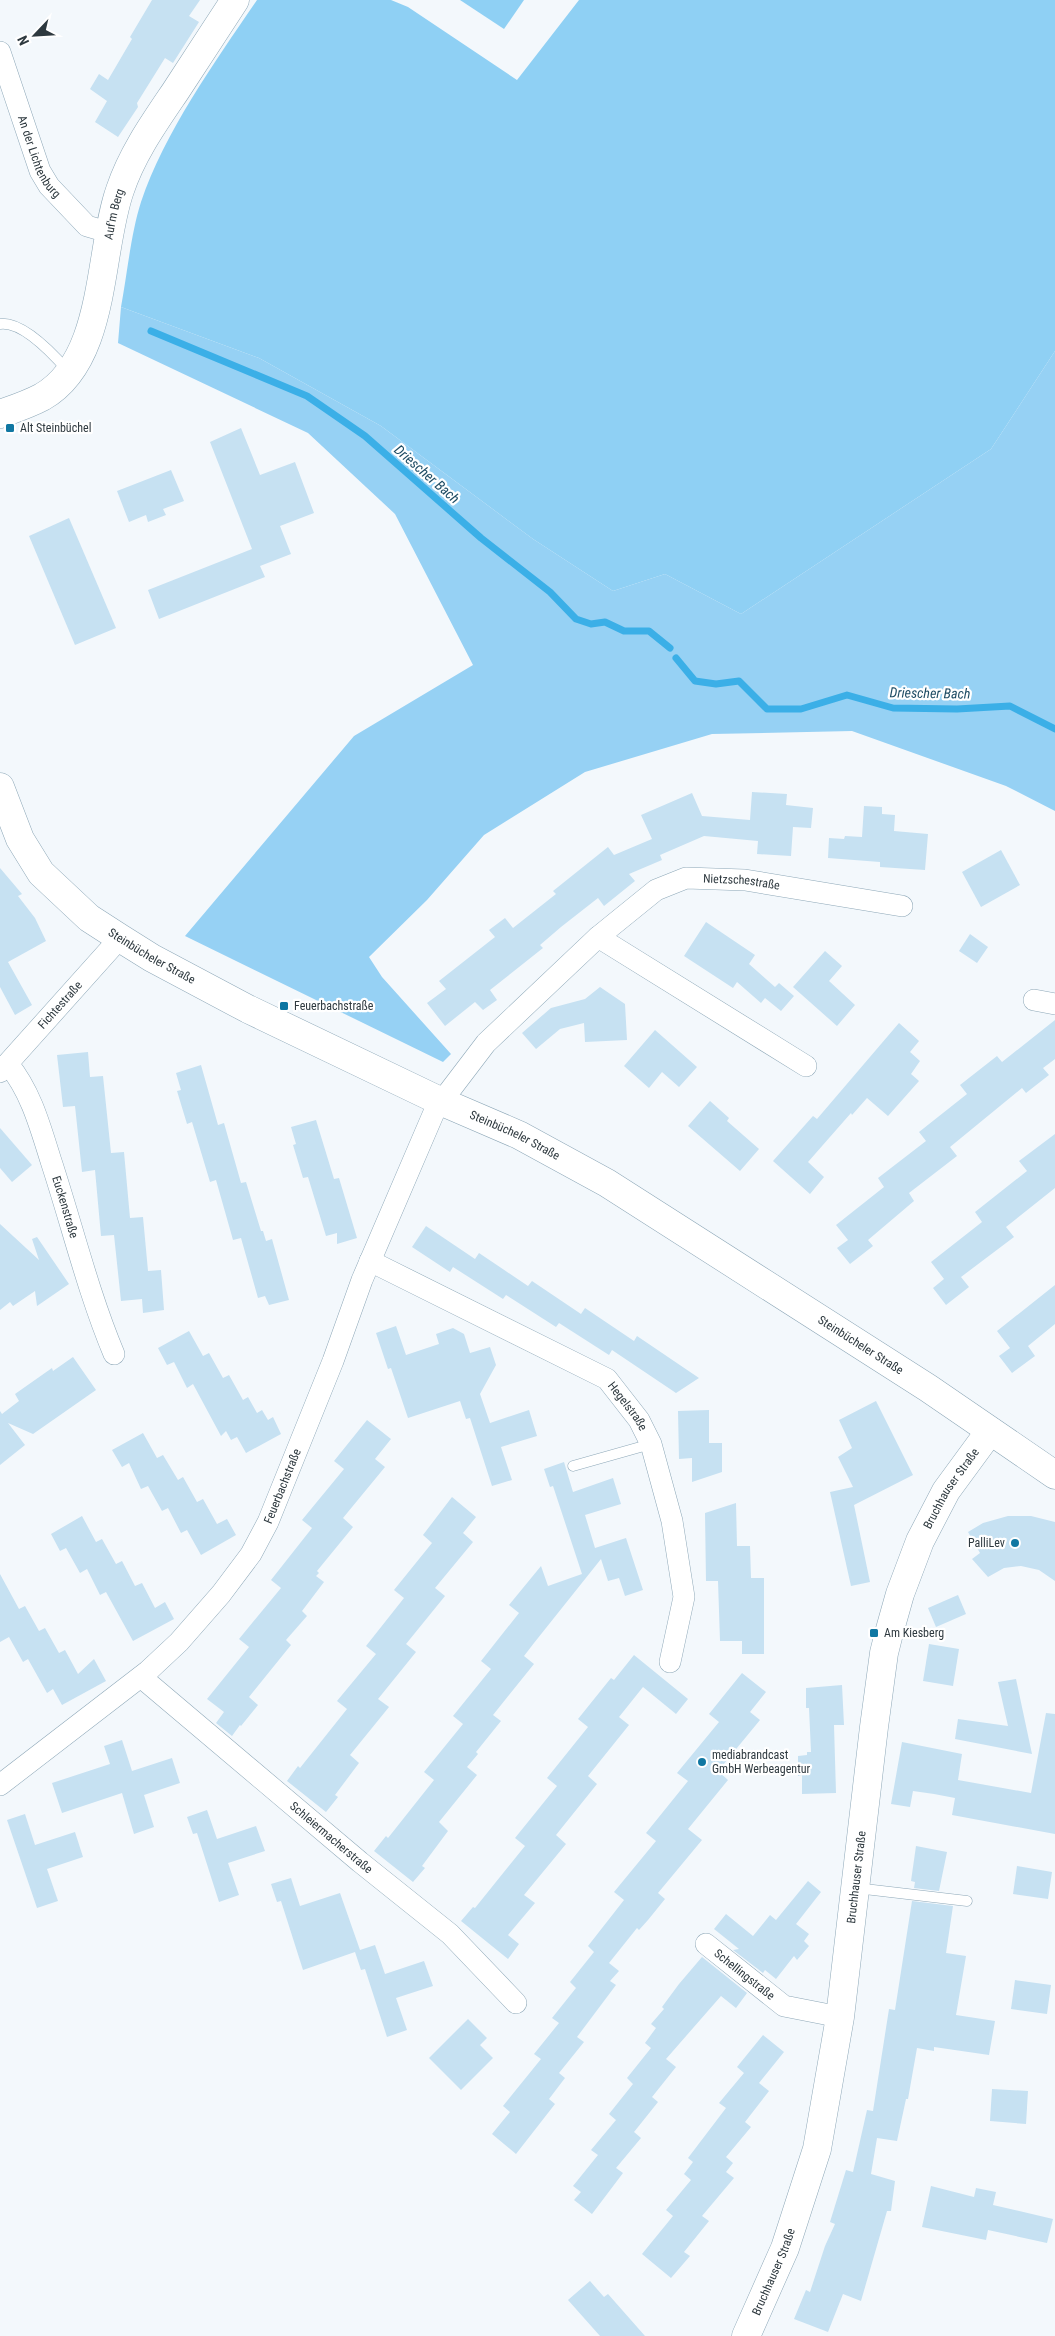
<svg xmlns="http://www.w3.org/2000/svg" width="1055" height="2336" font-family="'Roboto Condensed',sans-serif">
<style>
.green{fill:#8fd0f4}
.forest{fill:#96d1f4}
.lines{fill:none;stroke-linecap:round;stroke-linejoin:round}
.stream{stroke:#3bafe7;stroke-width:7}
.building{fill:#c6e1f2}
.lane-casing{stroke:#8ea8b8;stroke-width:11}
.street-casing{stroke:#8ea8b8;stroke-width:22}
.secondary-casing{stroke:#8ea8b8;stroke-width:29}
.lane{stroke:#fff;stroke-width:10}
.street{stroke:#fff;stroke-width:21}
.secondary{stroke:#fff;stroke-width:28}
.poi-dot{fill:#1077a2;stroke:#fff;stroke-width:2}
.labels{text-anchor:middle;stroke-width:4.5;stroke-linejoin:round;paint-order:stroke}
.street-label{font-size:12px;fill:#2e393f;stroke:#fff}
.poi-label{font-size:12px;fill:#2e393f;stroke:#fff;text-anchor:start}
.water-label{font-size:14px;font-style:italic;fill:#1e4c64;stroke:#fff}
</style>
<rect width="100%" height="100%" fill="#f3f8fc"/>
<g class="green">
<path d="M257,0H391L408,7L517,80L579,0H1055V351L991,449L741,614L665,574L613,591L533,539L381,426L259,358L121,307C127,275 131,233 141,202C164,133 216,60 257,0Z"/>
<path d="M460,0H524L504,29Z"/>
</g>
<path class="forest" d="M121,307L259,358L381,426L533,539L613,591L665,574L741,614L991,449L1055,351V811L1006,786L852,731L712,734L585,772L484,835L427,900L369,957L382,977L451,1054L443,1062L185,936L354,736L473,665L395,514L308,433L118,343Z"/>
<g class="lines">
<g class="stream">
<path d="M151,331L307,396L365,436L481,538L550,592L576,619L591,624L605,622L624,631H649L670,648"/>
<path d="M676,658L695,681L716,684L739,681L767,709H801L847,695L893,708L957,709L1010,706L1055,729"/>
</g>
</g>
<g class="building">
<path d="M152,0H200L189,16L199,22L173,63L165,58L137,103L138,107L118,137L95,122L107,101L90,89L99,74L108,80L132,39L130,37Z"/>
<path d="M241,428L260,475L295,462L314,513L280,526L291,554L260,566L265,577L159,619L148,590L252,549L210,442Z"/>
<path d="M171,470L184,501L163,509L166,515L148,522L146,515L129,522L117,491Z"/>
<path d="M69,518L116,628L75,645L29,536Z"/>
<path d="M752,792L787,794L786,805L813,808L811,828L793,827L791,856L757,854L758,841L704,836L660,855L662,860L629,874L635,881L604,906L598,898L561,927L540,945L543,948L490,990L497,1000L483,1010L475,1002L445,1026L427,1003L446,989L439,981L495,937L489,930L505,918L513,928L556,894L553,891L608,847L614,855L652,839L641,815L692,793L702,816L750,820Z"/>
<path d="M864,806L882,807V814L895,815L894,831L928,834L925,870L880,867V862L828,858L829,838L844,839L845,836L862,837Z"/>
<path d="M1001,850L1020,885L981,907L962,872Z"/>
<path d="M0,868L22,894L18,896L35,918L46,941L8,962L32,1005L15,1015L0,987Z"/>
<path d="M706,922L755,955L749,964L775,987L779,983L794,996L781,1011L765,998L761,1003L737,982L733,988L684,956Z"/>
<path d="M970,934L988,947L977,963L959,951Z"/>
<path d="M825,951L842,966L829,981L855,1005L837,1026L793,987Z"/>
<path d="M600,987L625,1004L627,1040L585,1042L584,1023L560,1029L536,1049L522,1033L551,1008L585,999Z"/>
<path d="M1055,1020V1059L1043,1068L1049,1075L1026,1093L1022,1088L950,1147L957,1156L909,1193L914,1201L868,1240L873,1246L850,1264L837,1248L848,1240L836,1225L884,1187L878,1178L926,1141L919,1132L967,1094L960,1085L997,1056L1002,1062Z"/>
<path d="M899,1023L919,1041L910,1052L920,1061L911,1074L919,1081L888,1116L867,1098L852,1115L851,1113L808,1162L824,1177L810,1194L773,1161L813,1116L817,1119Z"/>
<path d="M655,1030L697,1067L679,1087L662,1072L649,1088L624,1066Z"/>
<path d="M88,1052L90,1077L103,1076L111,1153L124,1152L130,1218L143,1217L148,1271L161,1270L164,1310L143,1313L142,1299L121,1301L114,1235L101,1236L95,1170L82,1172L75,1106L63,1107L57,1055Z"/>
<path d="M201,1065L218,1125L224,1123L241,1183L246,1182L261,1231H263L266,1241L272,1239L289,1300L269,1305L265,1296L258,1298L241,1238L233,1240L216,1180L210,1182L192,1122L187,1124L177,1091L181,1090L176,1073Z"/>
<path d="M710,1101L729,1118L727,1121L759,1149L740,1171L688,1126Z"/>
<path d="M316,1120L334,1179L339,1178L357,1238L337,1244V1233L326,1236L308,1177L303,1178L293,1145L296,1144L291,1127Z"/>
<path d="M0,1128L32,1165L12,1182L0,1168Z"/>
<path d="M1055,1134V1188L1006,1227L1014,1237L961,1277L969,1287L946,1305L933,1288L944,1279L931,1262L982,1222L975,1212L1027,1171L1019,1161Z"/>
<path d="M0,1224L39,1260L32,1239L37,1237L69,1284L37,1306L35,1291L13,1306L10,1302L0,1310Z"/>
<path d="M426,1226L475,1259L479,1253L528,1286L532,1281L581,1314L585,1308L634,1341L637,1336L699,1378L676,1393L612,1350L609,1355L559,1323L556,1327L506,1295L503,1299L453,1267L450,1272L412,1247Z"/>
<path d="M1055,1285V1324L1028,1346L1035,1356L1012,1373L999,1356L1010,1348L997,1331Z"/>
<path d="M396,1326L406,1355L439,1344L436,1334L453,1328L464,1334L470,1353L490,1347L496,1365L480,1394L490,1423L529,1410L537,1436L501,1447L512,1480L492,1486L470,1418L466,1419L460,1401L408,1418L391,1368L388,1369L376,1333Z"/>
<path d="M189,1331L203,1356L209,1353L223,1378L229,1375L243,1400L248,1397L257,1413L262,1410L268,1420L273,1417L281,1434L246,1453L237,1437L231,1440L226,1431L221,1436L193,1384L187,1388L174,1362L167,1365L158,1348Z"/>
<path d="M73,1357L96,1390L33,1434L8,1423L25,1445L0,1465V1411L2,1414L19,1401L15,1394L52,1368L53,1371Z"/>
<path d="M876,1401L913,1475L854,1505L870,1582L851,1586L830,1492L853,1487L838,1457L852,1448L839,1420Z"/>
<path d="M709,1410V1443H722V1472L692,1482V1458L679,1459L678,1411Z"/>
<path d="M367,1420L391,1439L375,1459L385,1467L343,1518L353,1527L317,1571L319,1573L316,1576L324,1582L302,1611L307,1616L286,1640L291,1645L249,1697L258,1705L241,1726L240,1725L232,1736L216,1723L224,1712L207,1699L249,1647L239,1639L281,1588L271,1580L312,1528L302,1520L344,1469L334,1461Z"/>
<path d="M143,1433L157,1458L163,1455L178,1480L183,1477L197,1502L203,1499L217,1524L227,1519L236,1535L201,1555L187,1530L181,1533L168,1508L162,1511L148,1486L141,1489L129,1463L122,1467L112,1450Z"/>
<path d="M564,1462L573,1492L613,1478L621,1504L585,1515L595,1548L626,1538L643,1590L625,1596L619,1578L608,1581L601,1559L534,1643L524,1656L534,1664L493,1715L501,1721L476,1752L478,1754L467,1767L477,1775L439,1822L448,1831L422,1866L425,1868L413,1882L374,1851L386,1836L388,1838L434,1780L424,1772L463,1724L453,1716L491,1669L481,1661L519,1613L509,1605L541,1566L548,1586L582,1574L553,1486L550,1487L544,1469Z"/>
<path d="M452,1497L476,1517L463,1533L473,1542L435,1588L445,1596L406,1644L416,1652L378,1699L389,1707L350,1755L359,1763L335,1795L338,1797L326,1812L287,1781L298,1766L300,1768L347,1709L337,1701L376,1654L366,1646L404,1598L394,1590L432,1543L423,1535Z"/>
<path d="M736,1503L737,1546H750L751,1578H764V1654H742V1641H720L718,1581H706L705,1513Z"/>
<path d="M82,1516L96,1542L102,1539L116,1564L122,1561L135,1586L142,1583L155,1608L165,1602L174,1619L133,1641L106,1592L100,1595L87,1569L80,1573L66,1548L60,1551L51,1534Z"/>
<path d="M1008,1516H1031L1055,1522V1581L1039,1570L1021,1566L1004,1568L988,1577L972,1559L980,1553L968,1532L983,1523Z"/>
<path d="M0,1574L19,1609L25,1606L39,1631L45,1628L59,1653L65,1650L78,1674L94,1659L106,1681L62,1705L53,1689L47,1693L28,1659L23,1662L9,1637L0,1642Z"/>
<path d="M958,1595L966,1614L936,1627L928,1608Z"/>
<path d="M929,1644L959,1649L953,1686L923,1681Z"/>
<path d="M634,1655L688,1699L676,1714L643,1687L619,1717L629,1725L588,1776L597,1784L556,1835L566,1844L524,1895L535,1903L508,1935L519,1944L508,1959L461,1921L473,1907L475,1908L525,1846L515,1838L557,1786L547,1778L588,1727L578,1719L611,1678L614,1680Z"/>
<path d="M742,1673L766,1692L750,1712L760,1720L718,1771L728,1780L688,1829L702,1840L658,1893L665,1899L648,1920L639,1930L637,1928L609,1963L619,1971L610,1981L616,1985L577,2037L584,2042L559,2073L565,2078L549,2099L555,2104L516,2154L492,2134L510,2112L503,2106L541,2059L534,2054L559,2023L552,2018L576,1988L570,1982L594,1952L588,1946L624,1900L614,1892L656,1841L646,1833L688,1781L677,1773L719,1722L709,1714Z"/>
<path d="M1016,1679L1032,1754L955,1739L958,1719L1008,1726L998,1682Z"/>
<path d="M842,1685L844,1725H834L836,1793L802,1794V1775L798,1776V1756L807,1755V1752H811L809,1708H806V1688Z"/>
<path d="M1046,1713L1055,1714V1834L952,1815L955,1798L934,1794L913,1791L910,1807L891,1804L902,1742L962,1754L958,1780L1031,1793Z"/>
<path d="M122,1740L132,1771L172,1758L180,1783L144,1795L154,1827L134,1834L122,1793L62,1813L52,1783L110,1764L104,1746Z"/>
<path d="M207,1810L217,1839L256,1826L265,1851L228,1863L239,1895L219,1902L197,1833L193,1834L187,1817Z"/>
<path d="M25,1814L35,1845L75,1832L83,1857L47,1869L58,1901L37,1908L7,1820Z"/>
<path d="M916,1846L947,1852L939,1891L914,1888L915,1882L911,1881Z"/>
<path d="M1017,1866L1052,1872L1048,1899L1013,1894Z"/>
<path d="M291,1878L300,1906L340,1893L360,1950L375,1945L385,1974L424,1961L433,1986L396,1998L407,2030L387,2037L365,1969L361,1970L355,1952L303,1970L281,1901L277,1902L271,1884Z"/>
<path d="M808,1881L821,1892L796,1924L809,1934L804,1941L809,1946L797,1960L794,1956L776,1979L765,1970L763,1973L733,1950L739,1949L714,1929L726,1914L753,1936L770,1915L776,1920Z"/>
<path d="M912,1901L953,1906L946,1953L966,1956L956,2015L995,2021L989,2055L934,2047V2051L917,2048L908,2099H906L897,2141L877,2138L871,2174L895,2181L891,2211H887L861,2301L843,2294L828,2332L794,2319L806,2290L810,2292L825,2246L835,2224L830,2222L846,2170L853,2172L867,2110L873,2111L889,2009L895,2010Z"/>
<path d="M702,1957L747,1993L736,2008L721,1996L666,2059L676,2067L652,2097L658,2102L634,2132L641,2138L616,2168L623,2173L592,2214L574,2200L581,2192L573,2186L598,2155L591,2150L616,2120L609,2114L633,2084L627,2078L651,2048L645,2043L656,2028L651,2024L664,2009L662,2007L679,1984Z"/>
<path d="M1015,1980L1051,1985L1047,2014L1011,2009Z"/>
<path d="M468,2019L487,2038L480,2045L493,2058L461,2090L429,2058Z"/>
<path d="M763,2035L784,2052L759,2083L769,2091L745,2122L751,2127L726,2157L733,2163L726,2172L734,2178L702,2216L709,2221L684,2252L690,2256L671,2278L642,2254L673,2216L666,2210L691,2180L684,2174L693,2162L688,2158L726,2108L719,2103L744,2073L737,2067Z"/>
<path d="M992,2089L1028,2091L1026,2124L990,2121Z"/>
<path d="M931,2186L974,2197L976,2188L996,2192L993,2205L1053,2219L1047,2243L988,2230L986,2240L922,2227Z"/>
<path d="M590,2281L604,2297L608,2294L645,2336H600L568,2300Z"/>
</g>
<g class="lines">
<defs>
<g id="lane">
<path d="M0,324C23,321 54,355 68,371"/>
<path d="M573,1466L651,1444"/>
<path d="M856,1888L967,1901"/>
</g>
<g id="street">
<path id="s1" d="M0,52L40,171L49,186L87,226L111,233"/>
<path d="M598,937L806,1066"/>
<path d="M1034,1000L1055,1004"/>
<path id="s2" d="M8,1064C31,1092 40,1126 51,1161C72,1225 88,1292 114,1354"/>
<path id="s3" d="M0,1072L120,938"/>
<path id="s4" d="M370,1261L607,1379L639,1420L651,1444L672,1521L684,1597L670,1662"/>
<path id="s5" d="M141,1677L360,1862L450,1934L516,2003"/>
<path id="s6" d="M0,1785L148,1671L179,1642L221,1594L251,1554L268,1522L333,1361L362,1280L435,1110L486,1043L598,937L656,890L686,878L745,880L902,906"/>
<path id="s7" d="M706,1944L784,2006L840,2017"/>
</g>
<g id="secondary">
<path id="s8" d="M0,414C14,409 29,404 42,397C107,360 98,252 120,190C132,154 154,123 175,92C195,61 215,31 235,0"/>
<path id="s9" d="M0,787L20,839L41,873L89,918L120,938L152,958L248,1009L440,1101L519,1135L607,1183L928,1388L1055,1475"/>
<path id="s10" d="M746,2336L785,2248L817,2149L840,2017L874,1727L884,1653L889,1633L900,1594L920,1541L946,1491L990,1431"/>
</g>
</defs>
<use href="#lane" class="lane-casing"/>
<use href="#street" class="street-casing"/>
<use href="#secondary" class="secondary-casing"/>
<use href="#lane" class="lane"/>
<use href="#street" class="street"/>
<use href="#secondary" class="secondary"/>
</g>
<g class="poi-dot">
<rect x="5" y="423" width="10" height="10" rx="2.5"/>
<rect x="279" y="1001" width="10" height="10" rx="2.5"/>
<circle cx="1015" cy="1543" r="5"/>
<rect x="869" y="1628" width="10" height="10" rx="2.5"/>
<circle cx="702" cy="1762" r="5"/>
</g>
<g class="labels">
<g class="street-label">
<text dy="4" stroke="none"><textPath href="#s1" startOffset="112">An der Lichtenburg</textPath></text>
<text dy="4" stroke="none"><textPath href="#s8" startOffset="248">Auf'm Berg</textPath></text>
<text dy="4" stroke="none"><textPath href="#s6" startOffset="1225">Nietzschestraße</textPath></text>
<text dy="4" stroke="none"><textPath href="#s9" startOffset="235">Steinbücheler Straße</textPath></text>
<text dy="4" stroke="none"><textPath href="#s3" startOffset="90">Fichtestraße</textPath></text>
<text dy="4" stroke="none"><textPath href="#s9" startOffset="640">Steinbücheler Straße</textPath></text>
<text dy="4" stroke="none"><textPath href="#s2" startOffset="155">Euckenstraße</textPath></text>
<text dy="4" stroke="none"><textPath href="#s9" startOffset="1045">Steinbücheler Straße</textPath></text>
<text dy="4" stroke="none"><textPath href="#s4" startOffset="299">Hegelstraße</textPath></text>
<text dy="4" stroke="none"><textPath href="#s6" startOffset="418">Feuerbachstraße</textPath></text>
<text dy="4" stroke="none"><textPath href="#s10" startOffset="880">Bruchhauser Straße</textPath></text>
<text dy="4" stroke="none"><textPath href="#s5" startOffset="249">Schleiermacherstraße</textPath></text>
<text dy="4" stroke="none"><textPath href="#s10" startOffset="475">Bruchhauser Straße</textPath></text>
<text dy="4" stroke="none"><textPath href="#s7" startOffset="49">Schellingstraße</textPath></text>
<text dy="4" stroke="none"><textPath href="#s10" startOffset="70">Bruchhauser Straße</textPath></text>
</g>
<g class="poi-label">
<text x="20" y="432">Alt Steinbüchel</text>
<text x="294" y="1010">Feuerbachstraße</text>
<text x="1005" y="1547" text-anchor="end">PalliLev</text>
<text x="884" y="1637">Am Kiesberg</text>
<text x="712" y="1759">mediabrandcast<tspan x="712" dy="14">GmbH Werbeagentur</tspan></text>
</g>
<g class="water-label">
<text transform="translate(427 474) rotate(41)" y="5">Driescher Bach</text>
<text transform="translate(930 693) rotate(1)" y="5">Driescher Bach</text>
</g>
</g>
<g transform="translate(35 35) rotate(245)" stroke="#ffffff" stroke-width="4" paint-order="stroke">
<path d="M0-4L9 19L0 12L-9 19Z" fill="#2e393f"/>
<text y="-8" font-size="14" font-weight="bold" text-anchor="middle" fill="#2e393f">N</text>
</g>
</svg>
